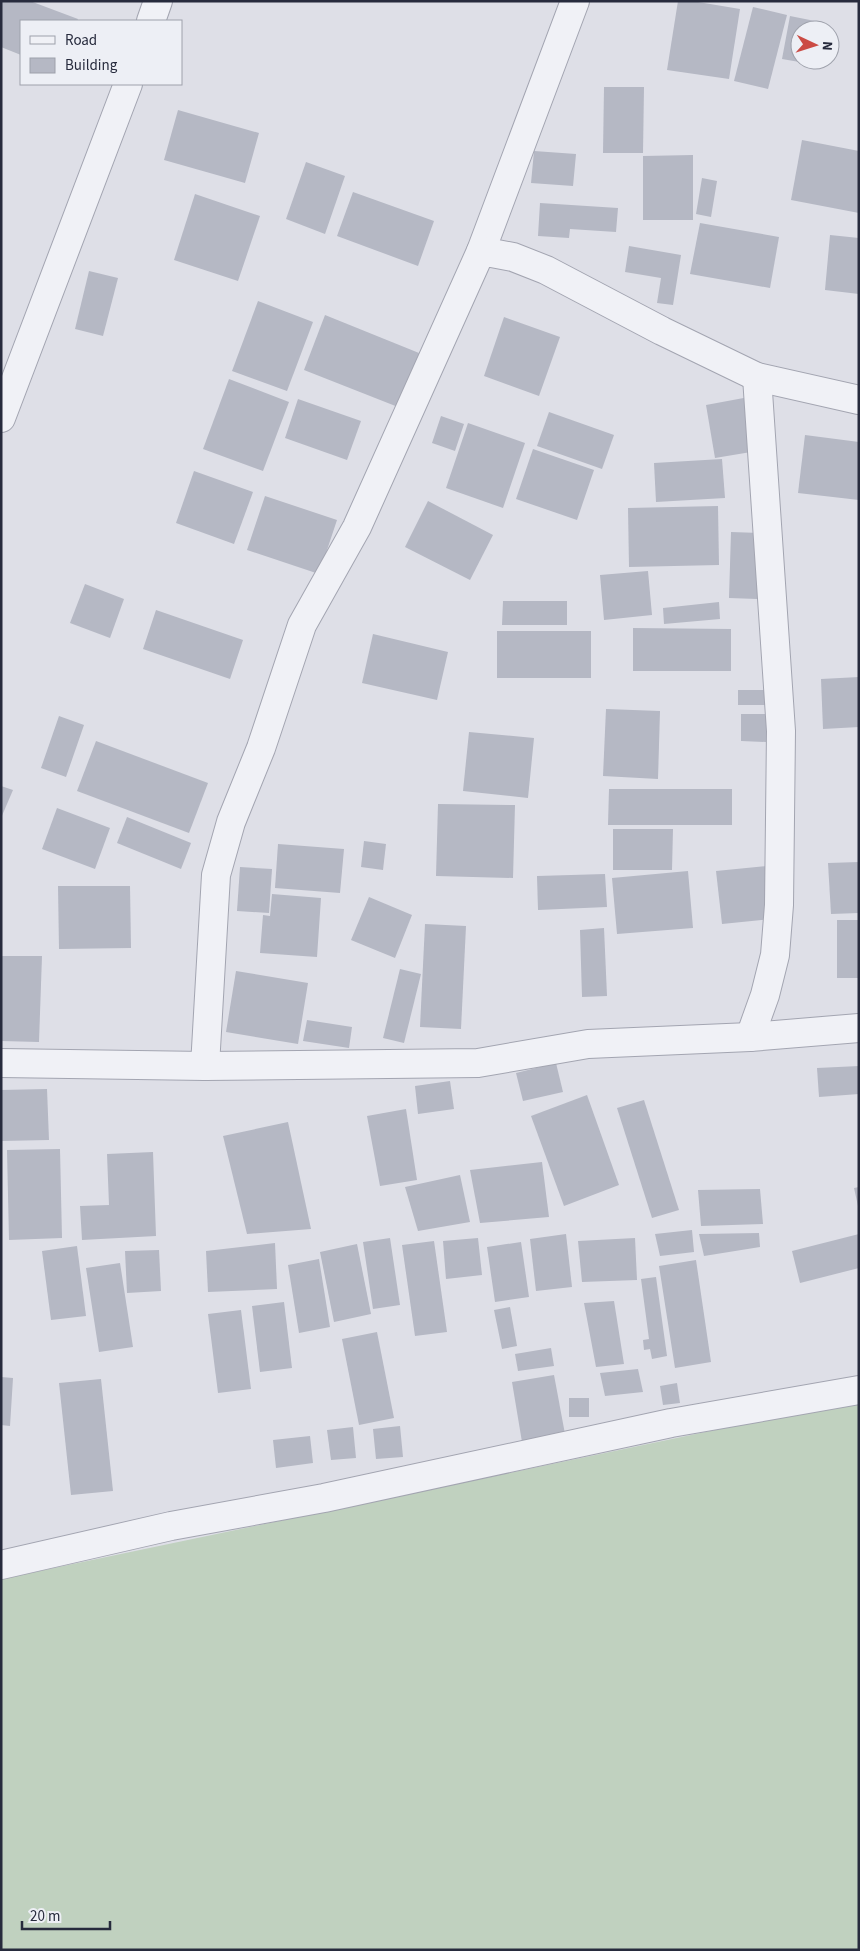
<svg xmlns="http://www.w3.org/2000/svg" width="860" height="1951" font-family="'Source Sans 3',sans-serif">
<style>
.grass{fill:#c0d1bf}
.building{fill:#b5b8c4}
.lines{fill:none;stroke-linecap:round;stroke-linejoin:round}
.minor-casing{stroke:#a3a5b1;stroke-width:30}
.minor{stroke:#f0f1f6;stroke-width:28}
</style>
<rect width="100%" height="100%" fill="#dedfe7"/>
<path class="grass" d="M859,1400V1950H1V1579Z"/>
<g class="building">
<path d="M1,1H30L78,19L77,21H21V55L1,47Z"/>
<path d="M678,1H692L740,9L729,79L667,70Z"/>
<path d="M753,7L787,15L768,89L734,81Z"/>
<path d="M790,16L825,23L823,30H800V60H818L817,65L782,59Z"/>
<path d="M604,87H644L643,153H603Z"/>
<path d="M178,110L259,133L245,183L164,160Z"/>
<path d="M802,140L859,151V213L791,200Z"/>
<path d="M534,151L576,154L573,186L531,183Z"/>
<path d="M693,155V220H643V156Z"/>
<path d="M306,162L345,176L325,234L286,219Z"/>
<path d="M702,178L717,181L711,217L696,214Z"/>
<path d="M353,192L434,221L418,266L337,236Z"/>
<path d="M195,194L260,216L238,281L174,260Z"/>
<path d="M540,203L618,208L616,232L570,229L569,238L538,236Z"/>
<path d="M700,223L779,237L770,288L690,274Z"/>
<path d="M830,235L859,238V294L825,290Z"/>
<path d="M629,246L681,255L673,305L657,303L661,278L625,272Z"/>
<path d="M89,271L118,278L103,336L75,329Z"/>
<path d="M258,301L313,322L287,391L232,371Z"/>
<path d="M325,315L419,353L398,407L304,370Z"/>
<path d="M504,317L560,337L539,396L484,376Z"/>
<path d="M229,379L289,402L263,471L203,449Z"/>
<path d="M749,397L757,451L715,458L706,405Z"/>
<path d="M298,399L361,421L347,460L285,438Z"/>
<path d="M549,412L614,435L602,469L537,446Z"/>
<path d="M441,416L464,424L455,451L432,443Z"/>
<path d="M468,423L525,443L503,508L446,488Z"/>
<path d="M805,435L859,442V500L798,493Z"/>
<path d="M533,449L594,470L577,520L516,499Z"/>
<path d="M722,459L725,498L656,502L654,463Z"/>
<path d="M194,471L253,492L234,544L176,523Z"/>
<path d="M265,496L337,520L319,574L247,550Z"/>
<path d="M428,501L493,535L470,580L405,547Z"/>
<path d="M718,506L719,565L629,567L628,508Z"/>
<path d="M731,532L760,533L757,599L729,598Z"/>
<path d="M648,571L652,615L604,620L600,575Z"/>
<path d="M85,584L124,599L110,638L70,623Z"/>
<path d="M503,601H567V625H502Z"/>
<path d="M719,602L720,619L664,624L663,608Z"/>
<path d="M156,610L243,640L230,679L143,649Z"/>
<path d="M633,628L731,629V671H633Z"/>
<rect x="497" y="631" width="94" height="47"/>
<path d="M373,634L448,652L437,700L362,683Z"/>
<path d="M859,677V727L823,729L821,679Z"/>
<rect x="738" y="690" width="27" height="15"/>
<path d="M606,709L660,711L658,779L603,776Z"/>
<path d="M741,714H766V742L741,741Z"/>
<path d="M59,716L84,725L66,777L41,768Z"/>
<path d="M469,732L534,738L528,798L463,791Z"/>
<path d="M96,741L208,783L189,833L77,791Z"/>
<path d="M1,786L13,790L1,818Z"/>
<path d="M609,789H732V825H608Z"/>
<path d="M438,804L515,805L513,878L436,876Z"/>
<path d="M57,808L110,828L95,869L42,849Z"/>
<path d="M127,817L191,843L181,869L117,843Z"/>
<path d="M613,829H673L672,870H613Z"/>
<path d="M364,841L386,844L383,870L361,867Z"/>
<path d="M278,844L344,849L340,893L275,888Z"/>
<path d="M859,862V913L831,914L828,863Z"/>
<path d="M767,866L772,919L722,924L716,871Z"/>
<path d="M240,867L272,869L269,913L237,911Z"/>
<path d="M688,871L693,928L617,934L612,878Z"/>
<path d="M605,874L607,907L538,910L537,876Z"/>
<path d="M58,886H130L131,948L59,949Z"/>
<path d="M272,894L321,898L317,957L260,953L263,915L270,916Z"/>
<path d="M369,897L412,915L395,958L351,940Z"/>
<rect x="837" y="920" width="22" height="58"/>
<path d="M425,924L466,926L461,1029L420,1027Z"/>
<path d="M604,928L607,996L582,997L580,930Z"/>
<path d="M1,956H42L39,1042L1,1041Z"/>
<path d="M400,969L421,974L404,1043L383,1038Z"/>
<path d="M236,971L308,983L298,1044L226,1032Z"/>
<path d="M307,1020L352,1027L349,1048L303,1041Z"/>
<path d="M556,1063L563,1092L523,1101L516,1073Z"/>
<path d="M859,1066V1094L819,1097L817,1068Z"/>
<path d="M450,1081L454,1109L418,1114L415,1086Z"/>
<path d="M47,1089L49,1140L1,1141V1090Z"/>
<path d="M587,1095L619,1185L564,1206L531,1116Z"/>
<path d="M644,1100L679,1210L652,1218L617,1108Z"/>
<path d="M406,1109L417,1180L380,1186L367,1116Z"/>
<path d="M288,1122L311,1229L247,1234L223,1136Z"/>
<path d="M60,1149L62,1238L9,1240L7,1150Z"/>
<path d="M153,1152L156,1236L82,1240L80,1206L109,1205L107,1154Z"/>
<path d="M542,1162L549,1217L480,1223L470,1170Z"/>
<path d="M460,1175L470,1222L418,1231L405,1187Z"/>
<path d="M859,1187V1206H858L854,1188Z"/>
<path d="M760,1189L763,1224L701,1226L698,1190Z"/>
<path d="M692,1230L694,1252L660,1256L655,1234Z"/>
<path d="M759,1233L760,1247L704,1256L699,1234Z"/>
<path d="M566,1234L572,1287L536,1291L530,1239Z"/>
<path d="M859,1234V1268L800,1283L792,1251Z"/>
<path d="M390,1238L400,1305L373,1309L363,1242Z"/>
<path d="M478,1238L482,1275L446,1279L443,1241Z"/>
<path d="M635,1238L637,1280L582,1282L578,1241Z"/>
<path d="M434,1241L447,1332L415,1336L402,1245Z"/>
<path d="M521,1242L529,1297L495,1302L487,1247Z"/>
<path d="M275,1243L277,1289L208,1292L206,1251Z"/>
<path d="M357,1244L371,1314L334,1322L320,1252Z"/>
<path d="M77,1246L86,1316L51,1320L42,1251Z"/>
<path d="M159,1250L161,1291L127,1293L125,1251Z"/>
<path d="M319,1259L330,1327L299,1333L288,1265Z"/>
<path d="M696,1260L711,1362L675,1368L659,1266Z"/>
<path d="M120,1263L133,1347L99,1352L86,1268Z"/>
<path d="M656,1277L667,1356L652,1359L650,1349L644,1350L643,1340L649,1339L641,1279Z"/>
<path d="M614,1301L624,1364L596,1367L584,1303Z"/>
<path d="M284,1302L292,1368L260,1372L252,1306Z"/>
<path d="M510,1307L517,1346L502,1349L494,1310Z"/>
<path d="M241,1310L251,1389L218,1393L208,1314Z"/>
<path d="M377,1332L394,1418L359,1425L342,1339Z"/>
<path d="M551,1348L554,1366L518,1371L515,1354Z"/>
<path d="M638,1369L643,1392L605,1396L600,1373Z"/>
<path d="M554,1375L565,1434L522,1442L512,1382Z"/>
<path d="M1,1377L13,1378L10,1426L1,1425Z"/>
<path d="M101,1379L113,1491L71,1495L59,1383Z"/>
<path d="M677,1383L680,1403L663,1405L660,1386Z"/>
<rect x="569" y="1398" width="20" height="19"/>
<path d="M400,1426L403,1457L376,1459L373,1429Z"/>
<path d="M353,1427L356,1458L331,1460L327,1430Z"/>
<path d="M310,1436L313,1463L276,1468L273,1440Z"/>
</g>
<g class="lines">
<defs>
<g id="minor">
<path d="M151,21L158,1"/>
<path d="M481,251L575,1"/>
<path d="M1,418L128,84"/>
<path d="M750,1037L765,995L775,955L779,905L781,731L757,377"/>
<path d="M1,1063L205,1066L478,1063L588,1044L750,1037L859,1028"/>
<path d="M205,1066L216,875L231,822L261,748L302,625L357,527L481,251L513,257L546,270L662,331L757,377L859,400"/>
<path d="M1,1565L171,1526L324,1498L671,1423L859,1390"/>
</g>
</defs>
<use href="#minor" class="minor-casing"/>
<use href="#minor" class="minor"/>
</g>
<rect width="860" height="1951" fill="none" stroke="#272b3d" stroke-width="5"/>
<rect x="20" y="20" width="162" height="65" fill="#edeff5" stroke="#9ea1ab"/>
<rect x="30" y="36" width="25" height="8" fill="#f0f1f6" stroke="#9ea1ab"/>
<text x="65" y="45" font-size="15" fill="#272b3d">Road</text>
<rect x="30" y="58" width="25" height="15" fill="#b5b8c4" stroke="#9ea1ab"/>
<text x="65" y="70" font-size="15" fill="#272b3d">Building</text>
<g transform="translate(815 45) rotate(94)"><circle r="24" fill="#edeff5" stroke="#9ea1ab"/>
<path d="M0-4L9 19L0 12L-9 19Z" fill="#cb4b44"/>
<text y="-8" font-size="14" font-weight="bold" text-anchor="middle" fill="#272b3d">N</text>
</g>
<path d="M22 1921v8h88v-8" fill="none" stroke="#272b3d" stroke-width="2.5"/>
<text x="30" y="1921" font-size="15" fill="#272b3d" stroke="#edeff5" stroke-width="4" paint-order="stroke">20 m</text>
</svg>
